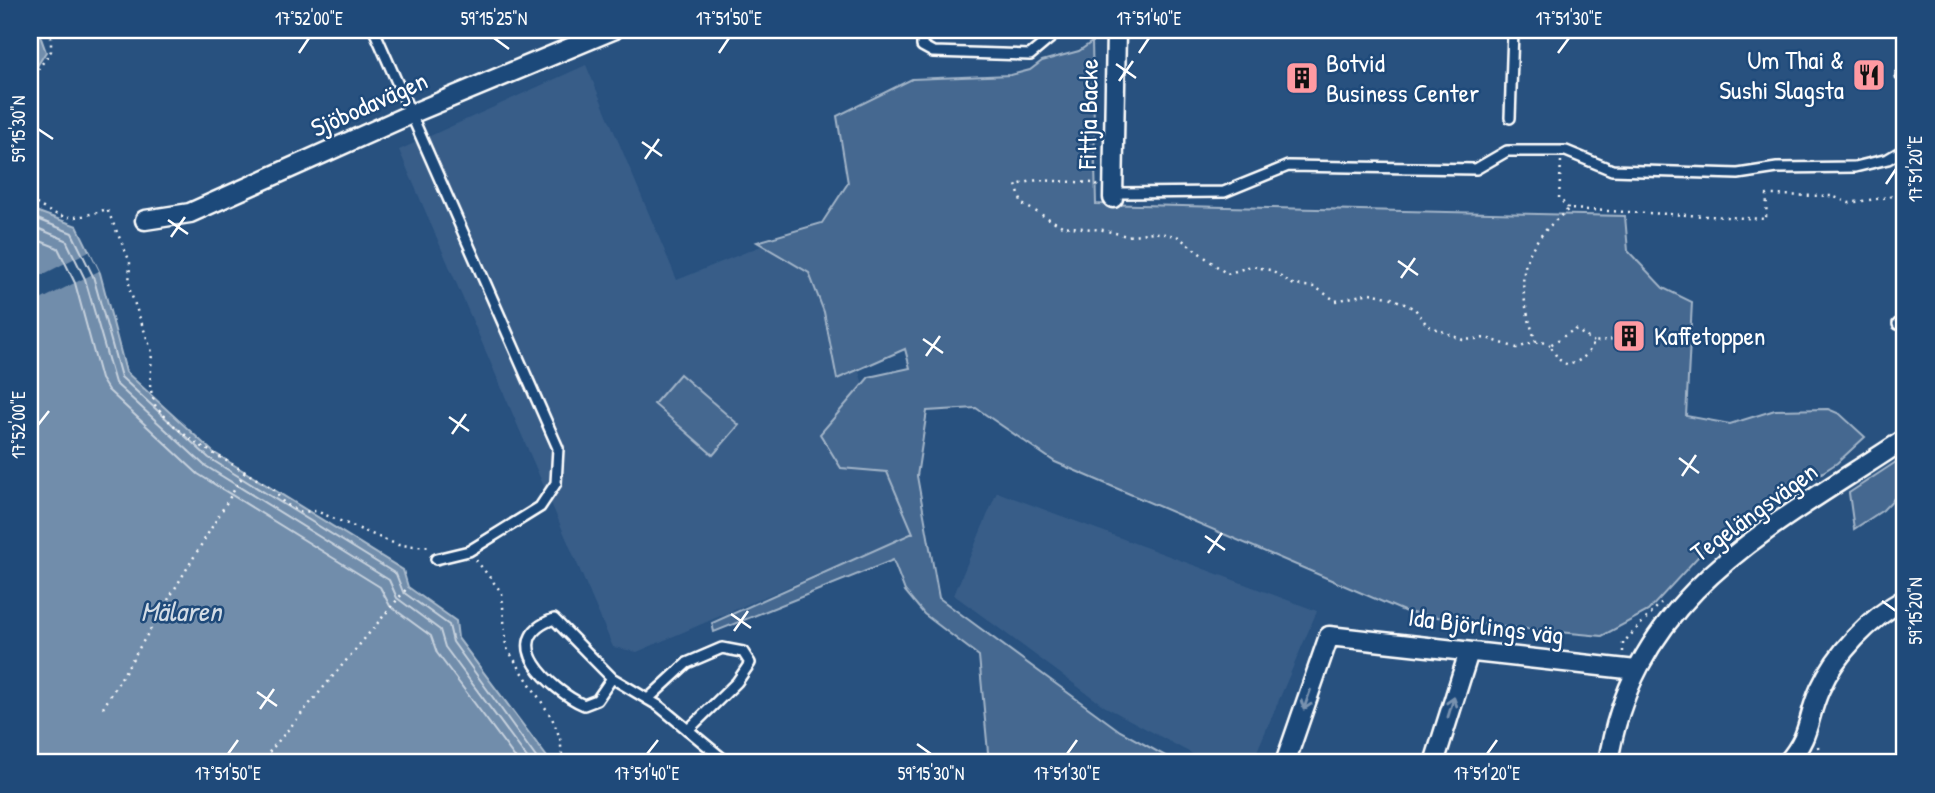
<svg xmlns="http://www.w3.org/2000/svg" width="1935" height="793" font-family="'Patrick Hand',sans-serif">
<style>
.built{fill:#375d88}
.green{fill:#446890;stroke:#a2b4c8;stroke-width:2}
.water{fill:#718dab;stroke:#aabbcd;stroke-width:2}
.pier{fill:#28517f}
.lines{fill:none;stroke-linecap:round;stroke-linejoin:round}
.shore{stroke:#c6d1dd;stroke-width:2}
.lane-casing{stroke:#fff;stroke-width:14}
.street-casing{stroke:#fff;stroke-width:23}
.path{stroke:#fff;stroke-width:2.5;stroke-dasharray:2 5;stroke-linecap:butt}
.lane{stroke:#1f4a7a;stroke-width:9}
.street{stroke:#1f4a7a;stroke-width:18}
.oneway{stroke:#7992af}
.ticks{fill:none;stroke:#fff;stroke-width:2.5}
.labels{text-anchor:middle;stroke-width:5;stroke-linejoin:round;paint-order:stroke}
.poi-label{font-size:26px;fill:#fff;stroke:#1f4a7a;text-anchor:start}
.street-label{font-size:26px;fill:#fff;stroke:#1f4a7a}
.water-label{font-size:28px;font-style:italic;fill:#d4dde6;stroke:#1f4a7a}
.neatline{fill:none;stroke:#fff;stroke-width:2.5}
.ticks-label{font-size:18px;text-anchor:middle;fill:#fff}
</style>
<rect width="100%" height="100%" fill="#28517f"/>
<filter id="ink" filterUnits="userSpaceOnUse"><feTurbulence type="fractalNoise" baseFrequency=".0143" numOctaves="2"/><feDisplacementMap in="SourceGraphic" scale="14" xChannelSelector="R" yChannelSelector="G"/><feConvolveMatrix kernelMatrix="1 2 1 2 8 2 1 2 1" color-interpolation-filters="sRGB"/></filter>
<g filter="url(#ink)">
<g class="built">
<path d="M586,65L677,280L810,226L913,533L637,652L613,647L399,150Z"/>
<path d="M997,492L1317,611L1252,763H1209L1104,706L954,595Z"/>
</g>
<g class="green">
<path d="M1092,42L1096,204L1625,216L1628,251L1663,288L1692,302L1686,416L1730,424L1775,410L1828,409L1840,414L1865,437L1837,463L1706,548L1648,611L1602,636L1494,626L1406,612L1055,462L976,408L927,411L917,476L939,598L1120,731L1178,763H989L979,656L924,614L905,591L893,560L714,632L712,623L913,533L887,472L841,468L820,434L869,377L910,368L905,349L837,379L824,312L809,273L757,242L822,223L848,183L837,116L912,79L1011,75L1030,70L1042,61L1079,51Z"/>
<path d="M680,374L739,425L713,455L654,404Z"/>
<path d="M1905,456V487L1883,510L1854,529L1849,493Z"/>
</g>
<g class="water">
<path d="M30,30H38L46,52L30,77Z"/>
<path d="M30,209L77,226L100,273L126,372L213,452L403,570L408,587L456,621L458,638L547,757V763H30Z"/>
</g>
<path class="pier" d="M89,251L99,271L30,305V281Z"/>
<g class="lines">
<g class="shore">
<path d="M30,216L72,233L93,276L121,377L209,458L396,574L403,592L449,625L453,642L540,763"/>
<path d="M30,225L66,240L85,279L115,383L204,465L389,580L397,598L440,630L445,647L531,763"/>
<path d="M30,237L58,248L75,283L101,379L108,390L198,474L380,587L390,606L431,636L437,653L519,763"/>
</g>
<defs>
<g id="lane">
<path d="M374,30L558,448L556,483L540,507L469,551L436,559"/>
<path d="M922,30V46L933,52L1030,55L1060,30"/>
<path d="M1901,75L1905,73"/>
<path d="M1510,118L1513,30"/>
<path d="M1113,198L1121,193L1224,192L1288,166L1476,169L1507,151H1566L1612,170L1738,174L1777,168L1855,167L1888,159L1905,149"/>
<path d="M1898,324L1905,325"/>
<path d="M612,678L597,700L584,705C551,690 496,640 554,619L612,678L659,706L728,763"/>
<path d="M648,699L687,663L722,648L743,652L750,663L737,682L688,730"/>
</g>
<g id="street">
<path d="M1113,198L1116,30"/>
<path d="M145,220L190,213L411,114L613,30"/>
<path d="M1285,763L1329,636L1636,670"/>
<path d="M1434,763L1469,652"/>
<path d="M1608,763C1634,591 1775,526 1905,439"/>
<path d="M1787,763C1812,734 1806,720 1820,689C1836,653 1870,618 1905,599"/>
</g>
</defs>
<use href="#lane" class="lane-casing"/>
<use href="#street" class="street-casing"/>
<g class="path">
<path d="M30,81L51,51V30"/>
<path d="M1561,161L1559,198L1569,209"/>
<path d="M1098,186L1094,183L1037,180L1016,185L1022,204L1062,226L1103,230L1127,236L1153,232L1177,236L1227,274L1251,266L1270,270L1294,285L1315,287L1336,301L1370,293L1392,298L1415,309L1427,325L1463,340L1486,338L1517,348L1539,341L1550,345"/>
<path d="M30,200C63,221 70,221 107,209L130,262L129,288L152,352L150,387L155,405L170,422L191,440L272,488L284,503L300,512L316,511L398,545L432,547"/>
<path d="M1536,342C1515,280 1516,251 1569,209L1766,219L1767,195L1832,196L1849,203L1889,197L1905,191"/>
<path d="M1594,342L1575,329L1550,345L1558,359L1568,365C1582,361 1588,355 1594,342L1614,339"/>
<path d="M476,560L502,593L506,647L552,718L560,738L563,763"/>
<path d="M1623,652V643L1661,603"/>
<path d="M103,708L245,472"/>
<path d="M1818,746L1820,763"/>
<path d="M260,763L408,587"/>
</g>
<use href="#lane" class="lane"/>
<use href="#street" class="street"/>
</g>
<defs><path id="oneway-shaft" d="M-6 0H5M1.5-3L5.5 0L1.5 3" fill="none" stroke-width="1.6" stroke-linecap="round" stroke-linejoin="round" transform="scale(1.75)"/></defs>
<g class="oneway">
<use href="#oneway-shaft" transform="translate(1307 700) rotate(109)"/>
<use href="#oneway-shaft" transform="translate(1451 707) rotate(-73)"/>
</g>
</g>
<path class="ticks" d="M494,38L509,49M299,53L309,38M719,53L729,38M1139,53L1149,38M1558,53L1569,38M1116,64L1136,78M1119,81L1133,61M38,129L53,139M642,142L662,156M645,159L659,139M1886,184L1896,169M168,220L188,234M171,237L185,217M1398,261L1418,275M1401,278L1415,258M923,339L943,353M926,356L940,336M449,417L469,431M38,425L49,411M452,434L466,414M1679,458L1699,473M1682,476L1696,455M1205,536L1225,550M1208,553L1222,533M1882,601L1896,611M731,614L751,628M734,631L748,611M257,692L277,706M260,709L274,689M917,744L931,754M228,754L238,740M647,754L658,740M1067,754L1077,740M1487,754L1497,740"/>
<defs>
<symbol id="restaurant-square" viewBox="-11 -11 22 22"><rect x="-9" y="-9" width="18" height="18" rx="4" fill="#ff9aa2" stroke="#1f4a7a"/><path d="M-5-6h1v4h1v-4h1v4h1v-4h1v5L-1.5 .5V6h-2V.5L-5-1ZM5-6V6H3V1.5H1.5Q1.5-4 5-6Z" fill="#111"/></symbol>
<symbol id="building-square" viewBox="-11 -11 22 22"><rect x="-9" y="-9" width="18" height="18" rx="4" fill="#ff9aa2" stroke="#1f4a7a"/><path d="M-4-6H4V6H1V3H-1V6H-4ZM-2.5-4.3h1.7v1.8h-1.7ZM.8-4.3h1.7v1.8H.8ZM-2.5-1h1.7V.8h-1.7ZM.8-1h1.7V.8H.8Z" fill="#111"/></symbol>
</defs>
<g fill-rule="evenodd">
<use href="#restaurant-square" x="1850" y="56" width="38" height="38"/>
<use href="#building-square" x="1283" y="59" width="38" height="38"/>
<use href="#building-square" x="1610" y="317" width="38" height="38"/>
</g>
<g class="labels">
<g class="poi-label">
<text x="1844" y="69" text-anchor="end">Um Thai &amp;<tspan x="1844" dy="30">Sushi Slagsta</tspan></text>
<text x="1326" y="72">Botvid<tspan x="1326" dy="30">Business Center</tspan></text>
<text x="1654" y="345">Kaffetoppen</text>
</g>
<g class="street-label">
<text transform="translate(369 104) rotate(-24)" y="9">Sjöbodavägen</text>
<text transform="translate(1088 114) rotate(-89)" y="9">Fittja Backe</text>
<text transform="translate(1754 512) rotate(-36)" y="9">Tegelängsvägen</text>
<text transform="translate(1486 626) rotate(7)" y="9">Ida Björlings väg</text>
</g>
<g class="water-label">
<text x="181" y="621">Mälaren</text>
</g>
</g>
<rect width="1935" height="793" fill="none" stroke="#1f4a7a" stroke-width="77"/>
<rect x="38" y="38" width="1858" height="716" class="neatline"/>
<g class="ticks-label">
<text x="309" y="25">17°52'00"E</text>
<text x="494" y="25">59°15'25"N</text>
<text x="729" y="25">17°51'50"E</text>
<text x="1149" y="25">17°51'40"E</text>
<text x="1569" y="25">17°51'30"E</text>
<text transform="translate(19 129) rotate(-90)" y="6">59°15'30"N</text>
<text transform="translate(1916 169) rotate(-90)" y="6">17°51'20"E</text>
<text transform="translate(19 425) rotate(-90)" y="6">17°52'00"E</text>
<text transform="translate(1916 611) rotate(-90)" y="6">59°15'20"N</text>
<text x="228" y="780">17°51'50"E</text>
<text x="647" y="780">17°51'40"E</text>
<text x="931" y="780">59°15'30"N</text>
<text x="1067" y="780">17°51'30"E</text>
<text x="1487" y="780">17°51'20"E</text>
</g>
</svg>
